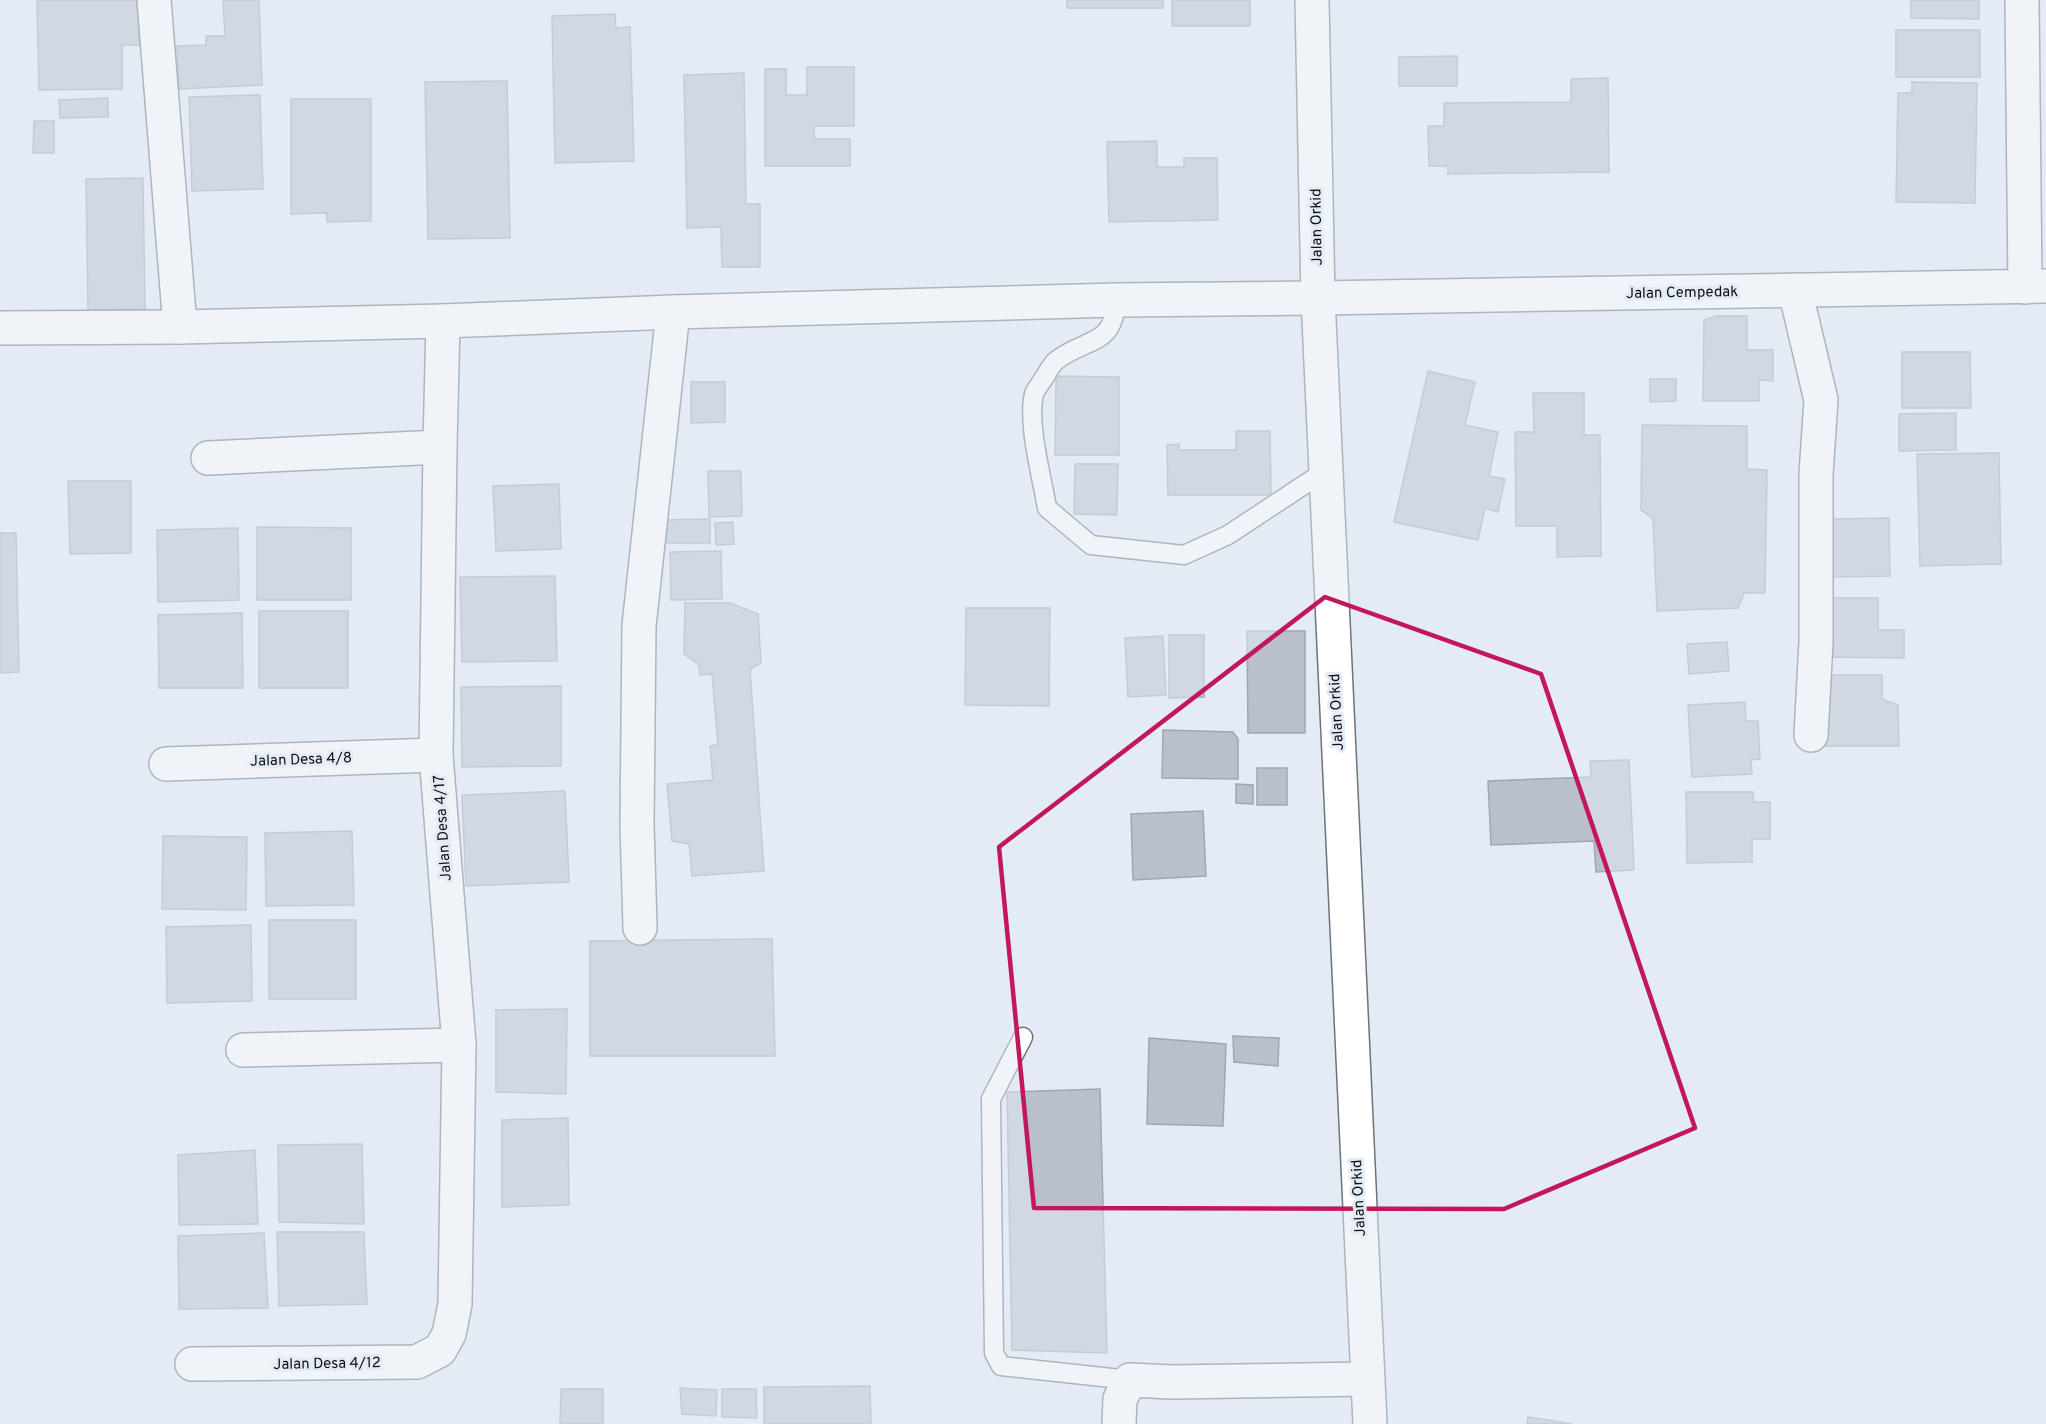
<svg xmlns="http://www.w3.org/2000/svg" width="2046" height="1424" font-family="Overpass,sans-serif">
<style>
.building{fill:#b9c0c9;stroke:#a1a7b0;stroke-width:1.5}
.lines{fill:none;stroke-linecap:round;stroke-linejoin:round}
.service-casing{stroke:#6d737c;stroke-width:21}
.minor-casing{stroke:#6d737c;stroke-width:36}
.service{stroke:#fff;stroke-width:18}
.minor{stroke:#fff;stroke-width:33}
.marked{fill:none;stroke:#c2185b;stroke-width:4.5;stroke-linejoin:round}
.labels{text-anchor:middle;stroke-width:6;stroke-linejoin:round;paint-order:stroke}
.street-label{font-size:15px;fill:#0f1114;stroke:#e3ebf4}
</style>
<rect width="100%" height="100%" fill="#e3ebf4"/>
<g class="building">
<path d="M37,0H139V45H122V89L39,90Z"/>
<path d="M223,0H259L262,85L179,89L177,46L206,45V36H225Z"/>
<rect x="1067" y="0" width="96" height="8"/>
<rect x="1172" y="0" width="78" height="26"/>
<path d="M1911,0H1979V19L1911,18Z"/>
<path d="M615,14L616,28L630,27L634,161L555,163L552,16Z"/>
<rect x="1896" y="30" width="84" height="47"/>
<path d="M1457,56V86H1399V57Z"/>
<path d="M807,67H854V126H814V139H850V166H765V69H786V95H807Z"/>
<path d="M744,73L746,204H760V267H722L721,227L687,228L684,75Z"/>
<path d="M1608,78L1609,172L1448,174V166H1429L1428,126H1444V103L1571,102V79Z"/>
<path d="M507,81L510,238L428,239L425,82Z"/>
<path d="M1912,82L1977,83L1975,203L1896,202L1898,93H1912Z"/>
<path d="M260,95L263,189L192,191L189,97Z"/>
<path d="M108,98V117L60,118L59,100Z"/>
<path d="M291,99H371V221L327,222V213L291,214Z"/>
<path d="M34,121H54V153H33Z"/>
<path d="M1157,141V167H1184V158H1217L1218,220L1109,222L1107,142Z"/>
<path d="M143,178L145,309L88,310L86,179Z"/>
<path d="M1716,316H1747V350H1773V381L1759,380V401H1703L1704,320Z"/>
<path d="M1902,352H1970L1971,408H1902Z"/>
<path d="M1428,371L1475,382L1465,425L1498,432L1489,476L1505,479L1498,512L1485,508L1478,540L1394,522Z"/>
<path d="M1056,376L1119,377V455H1055Z"/>
<path d="M1650,379H1676V401L1650,402Z"/>
<path d="M691,382H725V422L691,423Z"/>
<path d="M1533,393H1584V435H1600L1601,556L1557,557V526H1516L1515,432H1534Z"/>
<path d="M1956,413V450L1899,451V414Z"/>
<path d="M1642,425L1747,426V469L1767,470L1765,593H1744L1738,608L1657,611L1653,519L1641,510Z"/>
<path d="M1236,431H1270L1271,495H1168L1167,445L1179,444V450H1236Z"/>
<path d="M1999,453L2001,564L1920,566L1917,454Z"/>
<path d="M1075,464H1118L1117,515L1074,514Z"/>
<path d="M708,471H741L742,516L709,517Z"/>
<path d="M68,481H131V553L70,554Z"/>
<path d="M559,484L561,549L496,551L493,486Z"/>
<path d="M1889,518L1890,576L1827,577L1826,519Z"/>
<path d="M710,519V543H661V520Z"/>
<path d="M733,522L734,544L716,545L715,523Z"/>
<path d="M257,527L351,528V600H257Z"/>
<path d="M238,528L239,600L158,602L157,530Z"/>
<path d="M0,533H16L19,672L0,673Z"/>
<path d="M721,551L722,599L671,600L670,552Z"/>
<path d="M555,576L557,661L462,662L460,577Z"/>
<path d="M1821,598H1878V630H1904V658L1821,657Z"/>
<path d="M685,603H730L758,614L761,663L750,669L764,871L692,876L689,844L672,841L667,784L713,780L710,746L718,744L712,674L700,675L699,665L684,654Z"/>
<path d="M966,608H1050L1049,706L965,705Z"/>
<rect x="259" y="611" width="89" height="77"/>
<path d="M242,613L243,688H159L158,615Z"/>
<path d="M1247,631H1305V733H1248Z"/>
<path d="M1169,635H1204V697L1169,698Z"/>
<path d="M1163,636L1166,695L1128,697L1125,638Z"/>
<path d="M1727,642L1729,671L1689,674L1687,644Z"/>
<path d="M1821,675H1882V699L1898,705L1899,746H1821Z"/>
<path d="M561,686V766L462,767L461,687Z"/>
<path d="M1745,702L1746,721H1758L1760,759L1751,760L1752,774L1692,777L1688,705Z"/>
<path d="M1163,730L1233,732L1238,739V779L1162,778Z"/>
<path d="M1629,760L1634,870L1596,872L1594,841L1491,845L1488,781L1591,777L1590,761Z"/>
<rect x="1257" y="768" width="30" height="37"/>
<path d="M1236,784L1253,785V804L1236,803Z"/>
<path d="M565,791L569,882L466,886L462,795Z"/>
<path d="M1686,792H1753V802H1770V839H1752V862L1687,863Z"/>
<path d="M1203,811L1206,876L1133,880L1131,814Z"/>
<path d="M352,831L354,905L266,906L265,833Z"/>
<path d="M163,836L247,837L246,910L162,909Z"/>
<rect x="269" y="920" width="87" height="79"/>
<path d="M251,925L252,1001L167,1003L166,927Z"/>
<path d="M772,939L775,1056H590V941Z"/>
<path d="M567,1009L566,1094L496,1092V1010Z"/>
<path d="M1233,1036L1279,1038L1278,1066L1234,1062Z"/>
<path d="M1149,1038L1226,1044L1223,1126L1147,1124Z"/>
<path d="M1100,1089L1107,1353L1012,1350L1007,1092Z"/>
<path d="M568,1118L569,1205L502,1207V1120Z"/>
<path d="M362,1144L364,1224L279,1222L278,1145Z"/>
<path d="M255,1150L258,1224L179,1225L178,1155Z"/>
<path d="M277,1232H364L367,1304L279,1306Z"/>
<path d="M264,1233L268,1308L179,1309L178,1236Z"/>
<path d="M870,1386L871,1424H764V1387Z"/>
<path d="M680,1388L717,1390L716,1416L682,1414Z"/>
<path d="M561,1389H603V1424H560Z"/>
<path d="M722,1389H756L757,1418L722,1417Z"/>
<path d="M1528,1417L1572,1424H1527Z"/>
</g>
<g class="lines">
<defs>
<g id="service">
<path d="M1116,300C1114,347 1087,337 1057,360C1051,364 1048,372 1044,378C1041,383 1036,389 1034,394C1027,424 1042,477 1047,508L1091,545L1184,555L1228,535L1325,471"/>
<path d="M1023,1037L991,1099L994,1353L1001,1366L1130,1380"/>
</g>
<g id="minor">
<path d="M154,0L180,327"/>
<path d="M1312,0L1318,298L1370,1424"/>
<path d="M2022,0L2025,287"/>
<path d="M1795,290L1821,400L1816,474V642L1811,735"/>
<path d="M0,328L180,327L443,321L673,312L1116,300L1318,298L2046,286"/>
<path d="M208,458L440,447"/>
<path d="M166,764L436,755"/>
<path d="M640,928L637,824L639,626L673,312"/>
<path d="M243,1050L459,1045"/>
<path d="M192,1364L417,1362L440,1350L449,1334L455,1304L459,1045L436,755L440,447L443,321"/>
<path d="M1119,1424L1120,1399L1130,1380L1172,1382L1366,1379"/>
</g>
</defs>
<use href="#service" class="service-casing"/>
<use href="#minor" class="minor-casing"/>
<use href="#service" class="service"/>
<use href="#minor" class="minor"/>
</g>
<path d="M0 0H2046V1424H0ZM1325,597L1541,674L1695,1128L1504,1209L1034,1208L999,847Z" fill="#e3ebf4" fill-opacity=".55" fill-rule="evenodd"/>
<path class="marked" d="M1325,597L1541,674L1695,1128L1504,1209L1034,1208L999,847Z"/>
<g class="labels">
<g class="street-label">
<text transform="translate(1316 227) rotate(-91)" y="5">Jalan Orkid</text>
<text transform="translate(1682 292) rotate(-1)" y="5">Jalan Cempedak</text>
<text transform="translate(1336 712) rotate(-93)" y="5">Jalan Orkid</text>
<text transform="translate(301 759) rotate(-2)" y="5">Jalan Desa 4/8</text>
<text transform="translate(442 828) rotate(-94)" y="5">Jalan Desa 4/17</text>
<text transform="translate(1358 1198) rotate(-93)" y="5">Jalan Orkid</text>
<text transform="translate(327 1363) rotate(-1)" y="5">Jalan Desa 4/12</text>
</g>
</g>
</svg>
